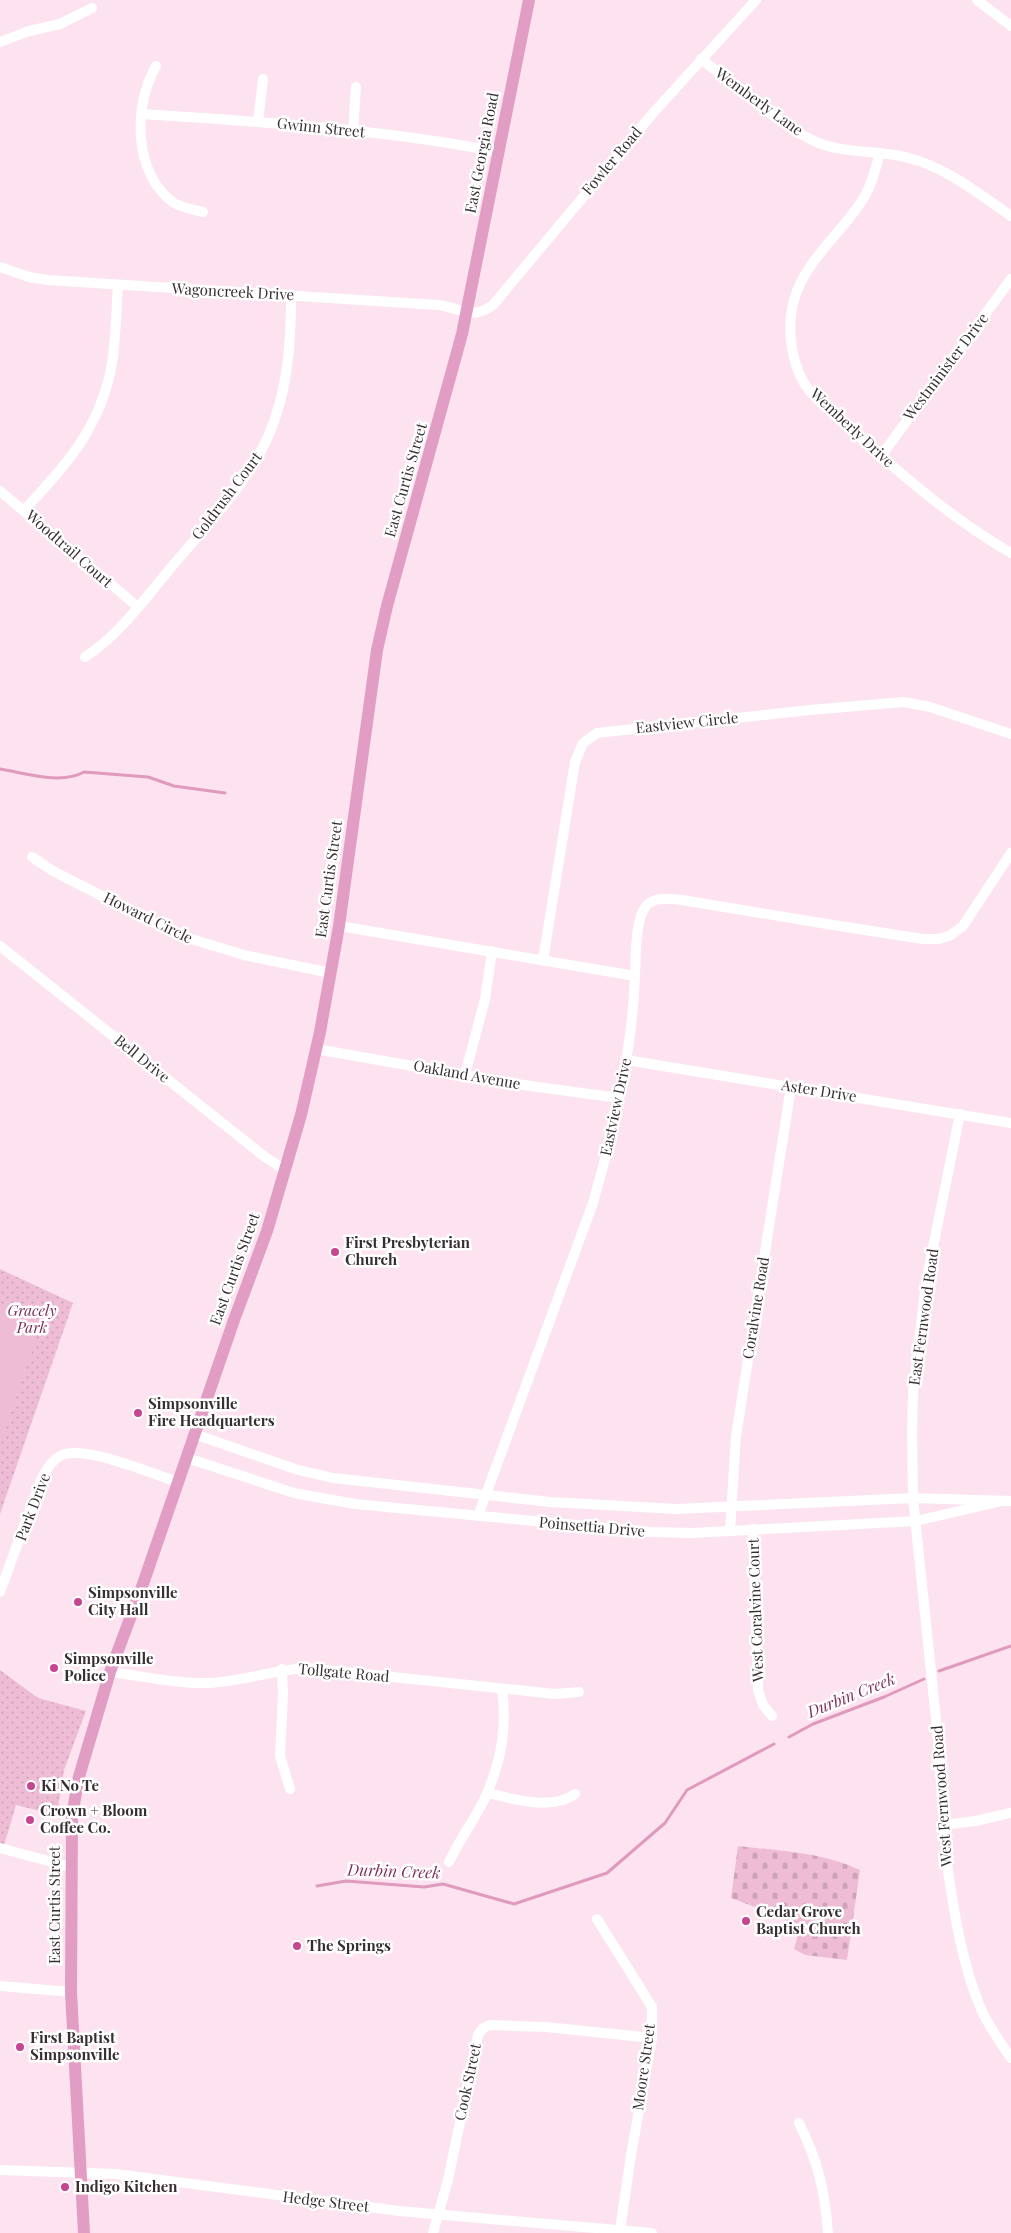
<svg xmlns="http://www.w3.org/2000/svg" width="1011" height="2233" font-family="'Playfair Display',serif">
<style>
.grass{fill:url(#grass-dots)}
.cemetery{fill:url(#cemetery-stones)}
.pitch{fill:#eebdd5}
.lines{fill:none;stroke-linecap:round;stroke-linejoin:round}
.stream{stroke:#df9abd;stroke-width:3}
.minor{stroke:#fff;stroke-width:10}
.major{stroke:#e19dc3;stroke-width:12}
.poi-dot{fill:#c54590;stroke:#fff;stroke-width:2}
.labels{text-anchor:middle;stroke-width:5;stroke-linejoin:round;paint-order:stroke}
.street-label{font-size:15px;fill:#372e32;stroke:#fff}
.poi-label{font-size:15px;font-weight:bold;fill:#372e32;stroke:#fff;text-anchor:start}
.park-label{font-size:15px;font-style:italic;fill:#7a2b59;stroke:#fff}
.water-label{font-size:16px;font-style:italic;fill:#7f2f5d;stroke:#fff}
</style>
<defs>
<pattern id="grass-dots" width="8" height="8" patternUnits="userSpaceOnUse" patternTransform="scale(1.25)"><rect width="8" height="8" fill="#eebdd5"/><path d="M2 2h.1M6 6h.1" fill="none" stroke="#cda3b7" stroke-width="1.8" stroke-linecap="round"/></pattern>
<pattern id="cemetery-stones" width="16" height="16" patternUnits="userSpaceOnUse" patternTransform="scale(1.25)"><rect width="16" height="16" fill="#eebdd5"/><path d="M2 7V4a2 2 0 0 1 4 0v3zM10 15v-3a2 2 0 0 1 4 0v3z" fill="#cda3b7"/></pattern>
</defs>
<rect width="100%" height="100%" fill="#fce3ef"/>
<g class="grass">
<path d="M0,1269L73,1303L0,1514Z"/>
<path d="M0,1670L38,1698L86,1711L64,1770L57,1815L16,1805L3,1849L0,1848Z"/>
</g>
<path class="cemetery" d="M738,1846C779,1851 822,1852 860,1870L847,1960L805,1955L794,1949L801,1925L765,1914L763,1910L731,1898Z"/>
<path class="pitch" d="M0,1307L42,1321L0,1445Z"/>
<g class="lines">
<g class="stream">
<path d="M0,769C25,773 61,785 84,772L148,777L174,786L225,793"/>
<path d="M939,1671L1011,1646"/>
<path d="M789,1737L813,1724L884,1697L924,1679"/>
<path d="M317,1886L346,1881L424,1887L443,1884L514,1904L607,1873L665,1823L687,1790L774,1744"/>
</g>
<g class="minor">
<path d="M977,0L1011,26"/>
<path d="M0,42L29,31L60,24L92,8"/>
<path d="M701,59C734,84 775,122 812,140C841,155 878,149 909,158C947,168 979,194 1011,216"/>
<path d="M156,66C133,107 133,173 174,203C183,208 193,210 203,212"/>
<path d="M142,114C261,122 382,129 499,152"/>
<path d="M258,122L263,79"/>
<path d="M353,132L356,87"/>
<path d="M880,153C875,170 871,188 861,202C841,233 811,256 797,291C786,319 789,357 804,383C817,403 838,417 855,433C904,477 954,520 1011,553"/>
<path d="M0,267L29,277L48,280L439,305C462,309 472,320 493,305L654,112L756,0"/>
<path d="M881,456L1011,279"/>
<path d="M0,491L138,607"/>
<path d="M24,510C65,467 99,429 111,369C116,342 116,313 118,285"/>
<path d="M85,657C119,635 143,601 169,570C198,535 232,500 256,460C286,410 291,353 291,296"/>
<path d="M32,857L53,871L178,935L244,955L331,973"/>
<path d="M339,926L635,976C632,1053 614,1129 593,1203L478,1516"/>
<path d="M0,946L265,1157L285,1170"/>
<path d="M543,960L575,762L583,743L597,733L810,710L904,702L930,707L1011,734"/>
<path d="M635,976C636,960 634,910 651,902C661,897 672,899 682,900L827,924L923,939H939L951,935L963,926L1011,853"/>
<path d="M316,1049L509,1083L619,1098"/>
<path d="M626,1060L1011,1123"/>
<path d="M465,1075L485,999L492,951"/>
<path d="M960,1114L926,1282L913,1394L912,1431L913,1498L938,1739L947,1864C954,1913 962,1964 981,2009C989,2027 1000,2042 1011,2058"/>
<path d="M194,1434L298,1470L333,1478L550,1502L676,1509L913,1498L1011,1501"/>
<path d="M187,1458L294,1493L355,1504L650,1532L692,1533L916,1521L1002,1501"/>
<path d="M753,1529L758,1690L763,1705L772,1716"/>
<path d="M730,1531L736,1436L791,1087"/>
<path d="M0,1592L40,1482C45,1472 51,1460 62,1455C86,1445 152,1474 178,1482"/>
<path d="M282,1669L283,1695L280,1756L290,1789"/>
<path d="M110,1672C142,1676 177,1684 210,1683C243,1681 274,1670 306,1668L555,1694L579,1692"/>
<path d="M488,1793C513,1799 552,1811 575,1794"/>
<path d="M943,1825L975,1821L1011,1813"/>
<path d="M0,1848L71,1867"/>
<path d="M449,1862C460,1838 479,1814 488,1791C502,1757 507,1726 502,1689"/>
<path d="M597,1919L652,2007V2038L631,2155L620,2230"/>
<path d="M0,1986L71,1992"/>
<path d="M799,2123C818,2161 825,2191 828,2233"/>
<path d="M0,2170L116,2174L399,2211L652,2233"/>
<path d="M433,2233L448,2180L478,2035L483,2028L490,2025L546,2027L652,2038"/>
</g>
<path class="major" d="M84,2233L71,1992L72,1817L78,1780L110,1672L144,1581L234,1320L267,1231L301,1115L320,1032L339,926L377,650L387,606L462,334L529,0"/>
</g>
<g class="poi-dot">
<circle cx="335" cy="1252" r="5"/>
<circle cx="138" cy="1413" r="5"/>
<circle cx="78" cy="1602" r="5"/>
<circle cx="54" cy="1668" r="5"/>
<circle cx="31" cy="1786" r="5"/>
<circle cx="30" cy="1820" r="5"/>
<circle cx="746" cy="1921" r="5"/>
<circle cx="297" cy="1946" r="5"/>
<circle cx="20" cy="2047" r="5"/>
<circle cx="65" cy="2187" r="5"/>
</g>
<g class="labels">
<g class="street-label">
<text transform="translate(759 102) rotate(36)" y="5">Wemberly Lane</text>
<text transform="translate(321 128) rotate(6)" y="5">Gwinn Street</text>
<text transform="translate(482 153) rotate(-79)" y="5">East Georgia Road</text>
<text transform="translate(612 161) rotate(-50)" y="5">Fowler Road</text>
<text transform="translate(233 292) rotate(3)" y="5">Wagoncreek Drive</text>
<text transform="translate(946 367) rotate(-53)" y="5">Westminister Drive</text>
<text transform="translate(852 428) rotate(43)" y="5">Wemberly Drive</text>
<text transform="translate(406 480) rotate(-74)" y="5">East Curtis Street</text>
<text transform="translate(227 496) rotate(-53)" y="5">Goldrush Court</text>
<text transform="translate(69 549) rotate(41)" y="5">Woodtrail Court</text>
<text transform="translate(687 723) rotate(-6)" y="5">Eastview Circle</text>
<text transform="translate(329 879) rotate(-82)" y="5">East Curtis Street</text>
<text transform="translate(148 918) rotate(26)" y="5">Howard Circle</text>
<text transform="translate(142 1059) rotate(39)" y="5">Bell Drive</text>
<text transform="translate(467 1075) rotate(10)" y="5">Oakland Avenue</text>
<text transform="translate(819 1091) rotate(9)" y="5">Aster Drive</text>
<text transform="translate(616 1107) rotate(-78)" y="5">Eastview Drive</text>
<text transform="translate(235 1269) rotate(-70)" y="5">East Curtis Street</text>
<text transform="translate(756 1308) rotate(-81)" y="5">Coralvine Road</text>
<text transform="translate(924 1317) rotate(-82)" y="5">East Fernwood Road</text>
<text transform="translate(33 1507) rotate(-69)" y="5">Park Drive</text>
<text transform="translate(592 1527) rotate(5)" y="5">Poinsettia Drive</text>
<text transform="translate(756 1610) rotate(-92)" y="5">West Coralvine Court</text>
<text transform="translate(344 1673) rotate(5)" y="5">Tollgate Road</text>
<text transform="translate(942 1796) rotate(-94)" y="5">West Fernwood Road</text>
<text transform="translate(55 1905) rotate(-90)" y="5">East Curtis Street</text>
<text transform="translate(644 2067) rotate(-82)" y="5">Moore Street</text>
<text transform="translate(468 2082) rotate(-78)" y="5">Cook Street</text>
<text transform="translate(326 2202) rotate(7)" y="5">Hedge Street</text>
</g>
<g class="poi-label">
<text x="345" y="1248">First Presbyterian<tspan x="345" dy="17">Church</tspan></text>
<text x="148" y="1409">Simpsonville<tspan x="148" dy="17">Fire Headquarters</tspan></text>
<text x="88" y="1598">Simpsonville<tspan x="88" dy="17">City Hall</tspan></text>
<text x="64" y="1664">Simpsonville<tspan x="64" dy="17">Police</tspan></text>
<text x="41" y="1791">Ki No Te</text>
<text x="40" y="1816">Crown + Bloom<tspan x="40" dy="17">Coffee Co.</tspan></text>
<text x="756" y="1917">Cedar Grove<tspan x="756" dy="17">Baptist Church</tspan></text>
<text x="307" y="1951">The Springs</text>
<text x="30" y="2043">First Baptist<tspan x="30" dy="17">Simpsonville</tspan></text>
<text x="75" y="2192">Indigo Kitchen</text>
</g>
<g class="park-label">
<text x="32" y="1316">Gracely<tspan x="32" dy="17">Park</tspan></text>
</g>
<g class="water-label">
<text transform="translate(851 1695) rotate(-22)" y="6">Durbin Creek</text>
<text transform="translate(394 1871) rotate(2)" y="6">Durbin Creek</text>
</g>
</g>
</svg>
